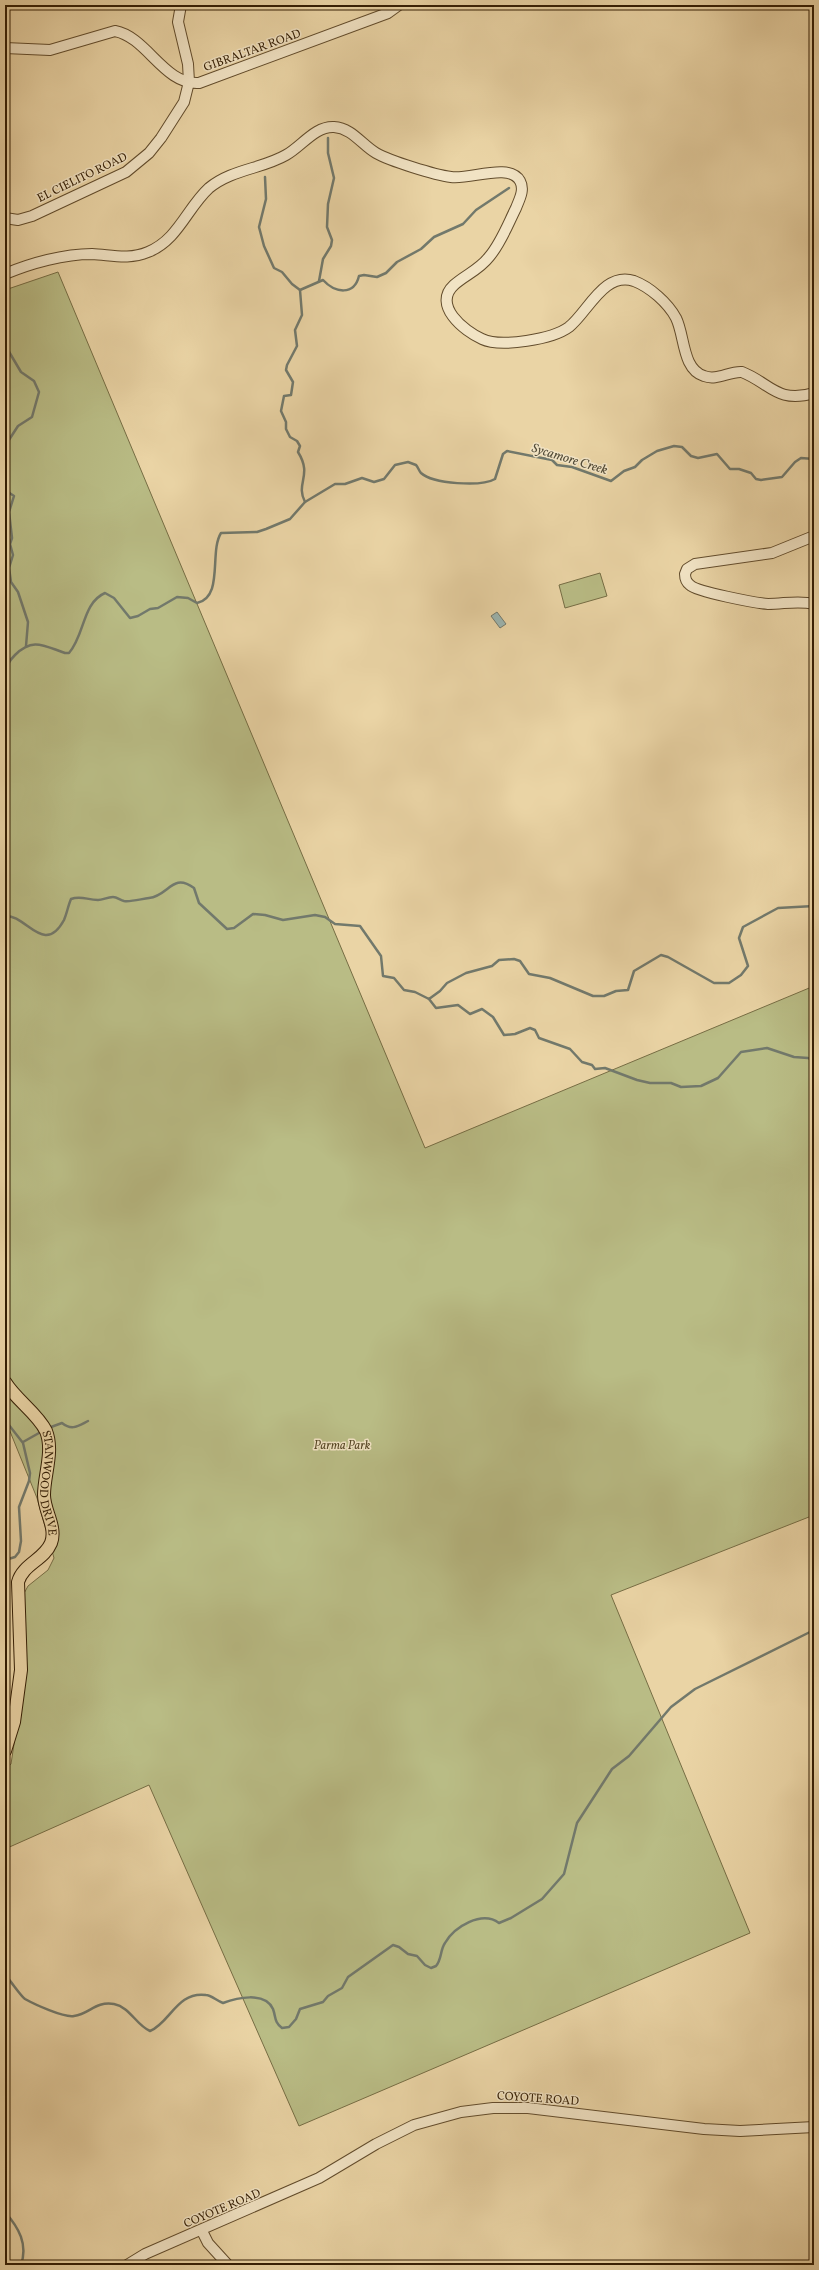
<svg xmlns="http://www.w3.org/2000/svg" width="819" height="2270" font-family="Vollkorn,serif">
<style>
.green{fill:#b9bc85;stroke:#766d44}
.water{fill:#9cb6b2;stroke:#72796c}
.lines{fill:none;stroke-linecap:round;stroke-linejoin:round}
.stream{stroke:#72796c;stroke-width:2.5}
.minor-casing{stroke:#624c2c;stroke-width:12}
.major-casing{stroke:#341e04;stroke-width:14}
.minor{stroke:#f1e3c4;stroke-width:10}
.major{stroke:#ead4a5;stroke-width:12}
.labels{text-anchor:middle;stroke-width:3;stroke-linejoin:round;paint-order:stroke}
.street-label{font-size:12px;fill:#341e04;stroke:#f1e3c4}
.park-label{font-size:12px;font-style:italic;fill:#554624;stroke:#f1e3c4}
.water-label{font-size:13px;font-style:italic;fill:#534c38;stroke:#f1e3c4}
</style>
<rect width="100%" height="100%" fill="#ead4a5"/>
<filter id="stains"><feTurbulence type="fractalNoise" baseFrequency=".005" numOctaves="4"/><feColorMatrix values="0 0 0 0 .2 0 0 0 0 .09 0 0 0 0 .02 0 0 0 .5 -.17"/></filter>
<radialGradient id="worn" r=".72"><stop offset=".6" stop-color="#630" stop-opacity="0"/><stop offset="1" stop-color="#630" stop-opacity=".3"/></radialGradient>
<g class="green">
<path d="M58,272L425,1148L814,986V1515L611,1595L750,1933L299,2126L149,1785L5,1849V1769L11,1764L22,1691L21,1599L28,1586L48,1570L54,1558L37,1498L5,1419V290Z"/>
<path d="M600,573L607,596L565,608L559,585Z"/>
</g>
<path class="water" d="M497,612L506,624L500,628L491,616Z"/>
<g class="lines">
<g class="stream">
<path d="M265,177L266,199L259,227L264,246L274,268L282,272L292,284L300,290"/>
<path d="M319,281L323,259L331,246L332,240L327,227L328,204L334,178L328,153V138"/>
<path d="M5,345L21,372L34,381L39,392L32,417L18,426L5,446"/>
<path d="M5,490L14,496L9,512L12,538L10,544L13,555L9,568L11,582L18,592L28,622L26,646"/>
<path d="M305,502C295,483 313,476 298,452L300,446L297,441L290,437L286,429V422L281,411L284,396L291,395L293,382L286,370L287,365L297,346L295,330L302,315L300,290L323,280C335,293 354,296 359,276L364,275L377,277L386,273L397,262L421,249L434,237L463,224L476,210L509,188"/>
<path d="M5,671C7,664 10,660 15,655C33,637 44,646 65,653H69C85,635 82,603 105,593L114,598L130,618L138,616L150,609L158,608L177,597L188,598L197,603C224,597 209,552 221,533L257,532L266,529L290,519L305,502L335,484H345L362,478L374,482L384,479L395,465L408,462L416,465C418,467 419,471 421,473C433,484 481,487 495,479L503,454L507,451L552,460L557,465L572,467L611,481L624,471L635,467L642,460L657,451L674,446L682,447L691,456L698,458L717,454L730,469H739L751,473L756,479L761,480L782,477L795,462L801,458L814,459"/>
<path d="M5,677L8,687L5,694"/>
<path d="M5,916C26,914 44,957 64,920C67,913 68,906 71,899C81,895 87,900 98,900C103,900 107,897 113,897C117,897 120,900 124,901C131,902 141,899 149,898C169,896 172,872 194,888L199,903L227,929L234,928L253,914L265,915L283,920L315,915L325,917L335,924L360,926L381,956L383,976L394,978L404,990L415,992L429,999L440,991L447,983L466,973L492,966L499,960L514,959L520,961L529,974L550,978L593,996H604L616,991L628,990L634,971L661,955L668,957L714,983H729L741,975L748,966L739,938L743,927L778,908L814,906"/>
<path d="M429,999L436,1008L458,1005L470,1014L482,1009L493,1017L504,1035L515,1034L530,1028L535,1030L539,1038L570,1049L582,1062L592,1065L595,1069L605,1068L637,1080L650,1083H671L681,1087L701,1086L718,1078L741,1052L767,1048L794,1057L808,1058L814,1061"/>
<path d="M5,1420L23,1443L30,1473L29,1481L19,1507L21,1541L19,1552L15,1557L5,1560"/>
<path d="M51,1427L62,1423C72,1431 78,1426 88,1421"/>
<path d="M23,1442L39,1433"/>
<path d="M5,1628L7,1647L5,1663"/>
<path d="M5,1975C11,1981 20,1995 25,1999C34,2004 64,2018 74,2016C90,2014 95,2001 114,2004C130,2007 136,2025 150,2031C170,2023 177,1991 206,1995C211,1995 217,2001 223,2003C236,1998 265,1991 273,2009C276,2017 274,2022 282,2028L289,2027L296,2019L300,2009L323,2002L328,1996L342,1988L348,1977L393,1945L399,1947L408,1954L417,1956L425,1965L431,1968L436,1966C442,1959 440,1950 445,1943C454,1927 482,1910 499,1923L511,1918L542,1899L564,1874L577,1823L612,1769L629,1756L671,1707L695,1689L814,1630"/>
<path d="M5,2212C19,2228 28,2244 21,2265"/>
</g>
<defs>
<g id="minor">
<path d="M5,48L50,50L115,31C147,37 164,85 199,83L388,13L399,5"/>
<path d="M5,218L18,220L32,216L126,172L149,153L161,138L184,102L189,82L188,64L178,22L181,5"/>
<path d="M5,274C31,263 64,254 92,254C112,255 129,260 148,252C178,240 187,208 209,188C232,169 262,169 286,155C302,146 315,126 334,127C352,128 362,145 376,153C390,161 435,175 451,177C470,180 509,162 520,181C525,190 519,200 516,208C508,224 501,243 489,257C479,270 465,275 454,285C432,305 464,331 482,339C501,348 553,339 569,327C588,312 604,271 634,281C650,287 668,303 676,318C685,336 682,369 704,376C717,381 729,371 742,372C770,383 777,404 814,393"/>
<path d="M814,536L772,553L695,564L687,569L685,574C685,578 686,582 690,585C697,592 756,603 768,604C784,604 798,600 814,604"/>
<path d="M202,2231L208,2243L228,2265"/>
<path d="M127,2265L145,2254L319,2178L376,2144L414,2125L461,2112L493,2108H528L704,2129L740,2131L814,2127"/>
</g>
<g id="major">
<path id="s1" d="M5,1382C16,1400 37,1413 46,1431C54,1451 44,1475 44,1495C44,1511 57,1527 51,1543C44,1560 23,1564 18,1582L21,1670L14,1722L5,1751"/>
</g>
</defs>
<use href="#minor" class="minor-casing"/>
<use href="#major" class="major-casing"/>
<use href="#minor" class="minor"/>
<use href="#major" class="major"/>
</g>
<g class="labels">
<g class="street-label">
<text transform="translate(252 50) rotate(-20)" y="4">GIBRALTAR ROAD</text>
<text transform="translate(82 177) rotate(-26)" y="4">EL CIELITO ROAD</text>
<text dy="4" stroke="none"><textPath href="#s1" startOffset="117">STANWOOD DRIVE</textPath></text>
<text transform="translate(538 2098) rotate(4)" y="4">COYOTE ROAD</text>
<text transform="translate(222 2208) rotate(-23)" y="4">COYOTE ROAD</text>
</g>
<g class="park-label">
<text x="342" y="1449">Parma Park</text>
</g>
<g class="water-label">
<text transform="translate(570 458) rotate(17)" y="5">Sycamore Creek</text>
</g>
</g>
<rect width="819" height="2270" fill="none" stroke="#ead4a5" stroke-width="20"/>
<rect x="6" y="6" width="807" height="2258" fill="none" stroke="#341e04" stroke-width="2"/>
<rect x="10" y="10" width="799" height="2250" fill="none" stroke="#341e04"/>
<rect width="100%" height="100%" filter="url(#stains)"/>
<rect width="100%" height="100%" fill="url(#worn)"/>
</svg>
